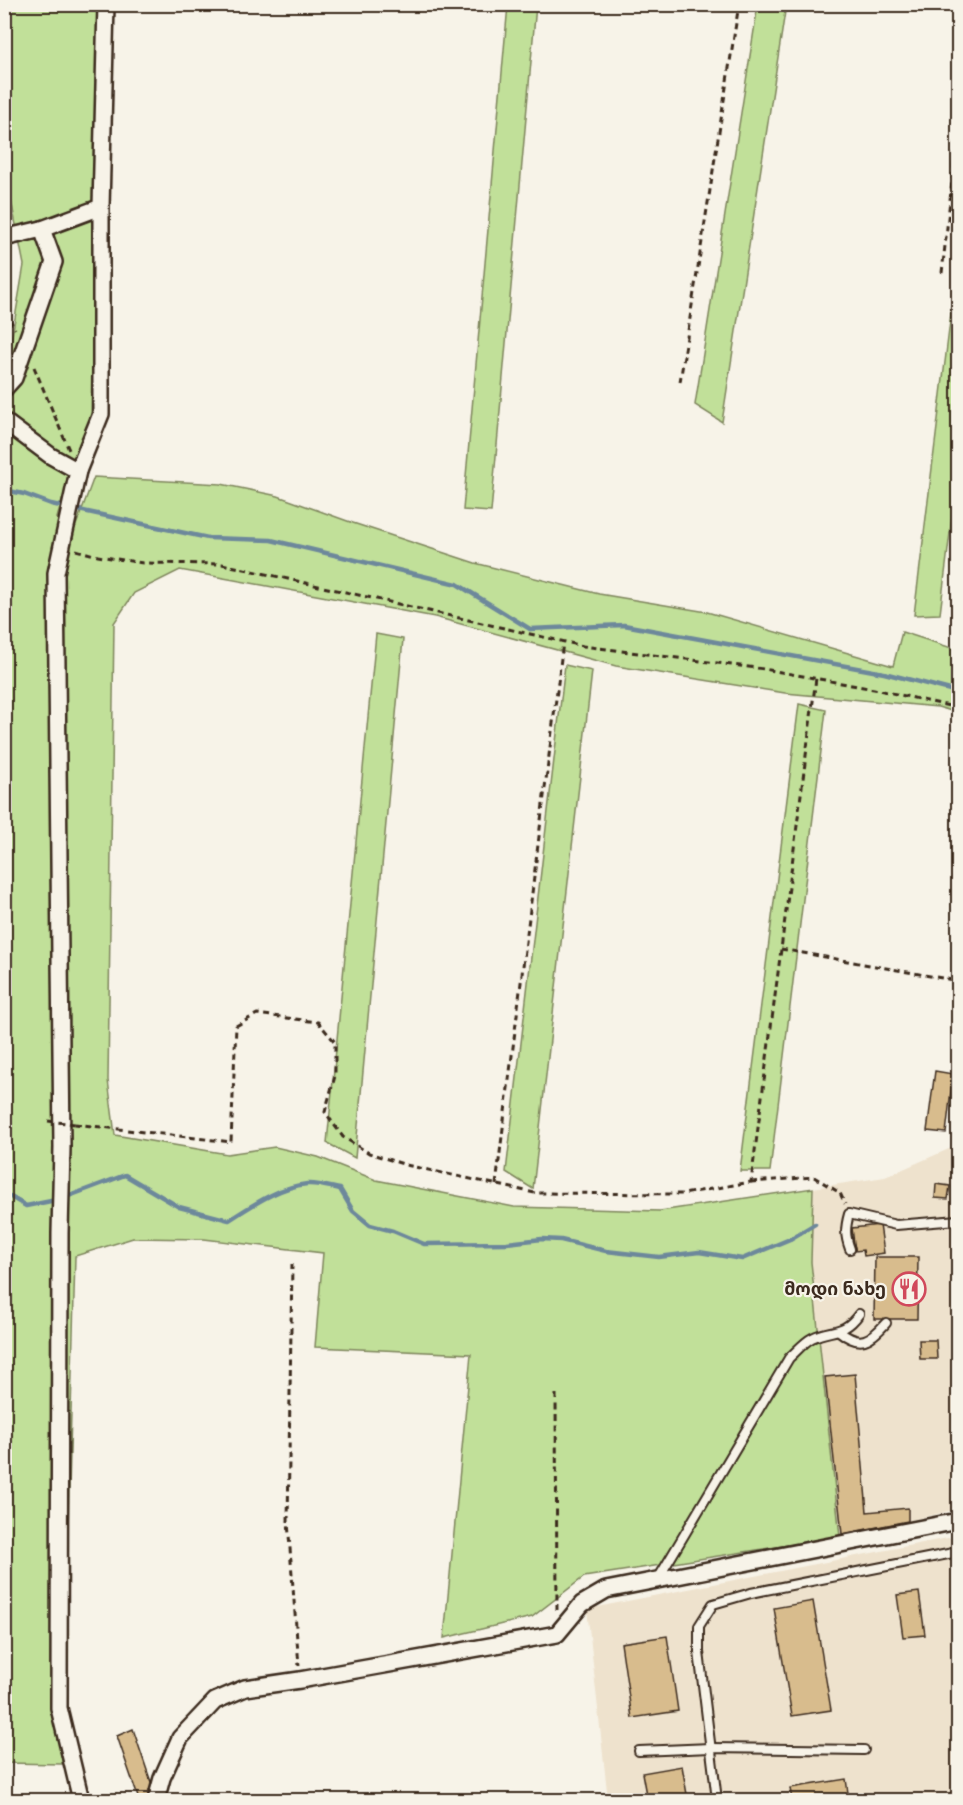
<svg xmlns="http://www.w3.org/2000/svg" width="963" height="1805" font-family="'Gochi Hand','Noto Sans Georgian',sans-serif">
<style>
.built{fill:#eee2cd}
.green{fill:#c1e099;stroke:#7e855c;stroke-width:1.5}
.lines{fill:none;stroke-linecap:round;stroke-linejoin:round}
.stream{stroke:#6d889b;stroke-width:4.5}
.building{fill:#d8bc8d;stroke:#3b2a1e;stroke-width:1.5}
.service-casing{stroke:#3b2a1e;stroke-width:12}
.minor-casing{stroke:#3b2a1e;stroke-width:20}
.path{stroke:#3b2a1e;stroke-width:3;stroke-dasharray:6 4.5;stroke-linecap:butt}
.service{stroke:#f7f3e8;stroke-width:8}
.minor{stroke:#f7f3e8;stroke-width:15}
.path-bridge{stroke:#3b2a1e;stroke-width:3;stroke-dasharray:6 4.5;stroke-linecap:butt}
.labels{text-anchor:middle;stroke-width:4.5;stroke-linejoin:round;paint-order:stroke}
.poi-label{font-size:18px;font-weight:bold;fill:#3b2a1e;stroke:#f7f3e8;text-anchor:end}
</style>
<rect width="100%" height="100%" fill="#f7f3e8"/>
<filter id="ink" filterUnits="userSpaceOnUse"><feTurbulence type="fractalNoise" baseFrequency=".0167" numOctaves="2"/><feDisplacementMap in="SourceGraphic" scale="12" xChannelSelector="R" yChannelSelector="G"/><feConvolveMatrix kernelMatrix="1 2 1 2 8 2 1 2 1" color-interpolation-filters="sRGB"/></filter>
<g filter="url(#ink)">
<g class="built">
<path d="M958,1145V1509L840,1537L811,1262L813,1188L885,1177Z"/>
<path d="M958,1536V1800H608L587,1609Z"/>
</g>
<g class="green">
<path d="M5,5H98L91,417L79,444L57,518H64L75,528L94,477L221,484L278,496L353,523L475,563L599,594L707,612L893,666L902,632L958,650V713L938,707L785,693L616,666L435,617L180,570L134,593L114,623L108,1080L115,1135L227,1154L275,1147L318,1157L376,1180L514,1207L660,1211L813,1188L811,1262L840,1537L584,1577L532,1617L444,1638L471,1354L315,1347L323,1253L204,1239L133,1238L75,1256L62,1764L5,1763L4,514H7L11,342L24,265L5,170Z"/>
<path d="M508,5H536L491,512L463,510Z"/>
<path d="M758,5H786L722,422L695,405Z"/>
<path d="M958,256V468L940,614L914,615Z"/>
<path d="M376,634L403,639L355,1158L327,1143Z"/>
<path d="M565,665L592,671L533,1189L506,1172Z"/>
<path d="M799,704L826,710L770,1171H740Z"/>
</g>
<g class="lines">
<g class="stream">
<path d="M4,490L24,494L51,504L208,538L271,540L457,584L530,629L624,625L884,673L958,692"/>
<path d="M4,1193L26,1206L61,1199L125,1175L179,1207L229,1220C253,1205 278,1187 307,1184C317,1183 330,1187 340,1189L353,1211L370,1225L393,1231L424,1244L507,1243L542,1239L561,1240L606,1251L659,1257L699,1252L742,1259L790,1239L815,1224"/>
</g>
</g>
<g class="building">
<path d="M935,1071L953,1074L946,1133L927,1131Z"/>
<path d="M936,1184L950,1186L948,1199L935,1198Z"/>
<path d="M880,1225L884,1253L864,1256L863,1250L855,1251L852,1228Z"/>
<path d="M875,1257H918L917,1319H874Z"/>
<path d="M919,1340H936L937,1359H920Z"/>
<path d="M855,1374L867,1512L908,1508V1521L842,1534L825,1377Z"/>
<path d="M919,1592L925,1635L903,1637L897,1595Z"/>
<path d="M813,1601L831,1710L792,1716L774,1608Z"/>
<path d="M667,1636L678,1711L632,1718L621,1643Z"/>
<path d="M133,1729L155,1794L141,1800H139L117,1736Z"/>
<path d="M682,1766L688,1800H647L642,1773Z"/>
<path d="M846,1779L849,1800H792L790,1788Z"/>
</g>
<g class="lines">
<defs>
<g id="service">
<path d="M850,1249C845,1236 845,1228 849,1214L896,1225L958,1220"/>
<path d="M839,1331C860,1348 870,1341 886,1323"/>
<path d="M658,1579L789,1358C796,1352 804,1342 812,1338C832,1328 843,1336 859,1314"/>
<path d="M639,1751L711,1748L864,1750"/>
<path d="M717,1800L699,1652V1626L713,1604L751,1593L958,1552"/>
</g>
<g id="minor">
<path d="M4,238L42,229L101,207"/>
<path d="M4,389L14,378L54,262L42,229"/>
<path d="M4,421L51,456L78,471"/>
<path d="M81,1800L59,1708L60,1233L62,1147L56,573L78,471L101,414V207L106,4"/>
<path d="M156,1800L162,1778L180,1738L215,1701L245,1688L300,1680L557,1634L582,1604L606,1590L958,1521"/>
</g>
</defs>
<use href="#service" class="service-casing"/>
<use href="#minor" class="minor-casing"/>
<g class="path">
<path d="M942,273L958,127"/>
<path d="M4,310L15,329"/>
<path d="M34,367L69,450"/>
<path d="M680,382L739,4"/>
<path d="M76,550L98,556L143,563L222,564L583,646L764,669L874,689L958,708"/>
<path d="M781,949L958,981"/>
<path d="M75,1124L231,1142L236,1026L257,1014L318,1022L335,1042V1076L325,1112L343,1137L369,1153L406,1165L535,1193L683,1194L751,1182L816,678"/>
<path d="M751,1182L814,1177L840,1193L845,1204"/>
<path d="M496,1185L563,642"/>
<path d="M292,1264L288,1522L299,1666"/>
<path d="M556,1394L557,1611"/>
<path d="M4,1493L7,1507L4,1531"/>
</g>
<use href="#service" class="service"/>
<use href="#minor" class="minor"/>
<path class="path-bridge" d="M48,1121L75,1124"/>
</g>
</g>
<defs>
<symbol id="restaurant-ring" viewBox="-11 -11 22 22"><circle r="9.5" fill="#f7f3e8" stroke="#d1495b" stroke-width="1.5"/><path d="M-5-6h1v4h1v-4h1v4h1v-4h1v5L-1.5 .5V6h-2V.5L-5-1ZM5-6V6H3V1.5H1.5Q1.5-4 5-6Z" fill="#d1495b"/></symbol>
</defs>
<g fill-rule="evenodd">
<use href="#restaurant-ring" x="890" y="1270" width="38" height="38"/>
</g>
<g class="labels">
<g class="poi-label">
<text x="886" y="1295">მოდი ნახე</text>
</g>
</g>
<rect width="963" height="1805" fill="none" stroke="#f7f3e8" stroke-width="24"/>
<rect x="12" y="12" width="939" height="1781" fill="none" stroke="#3b2a1e" stroke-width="2" filter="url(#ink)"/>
</svg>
